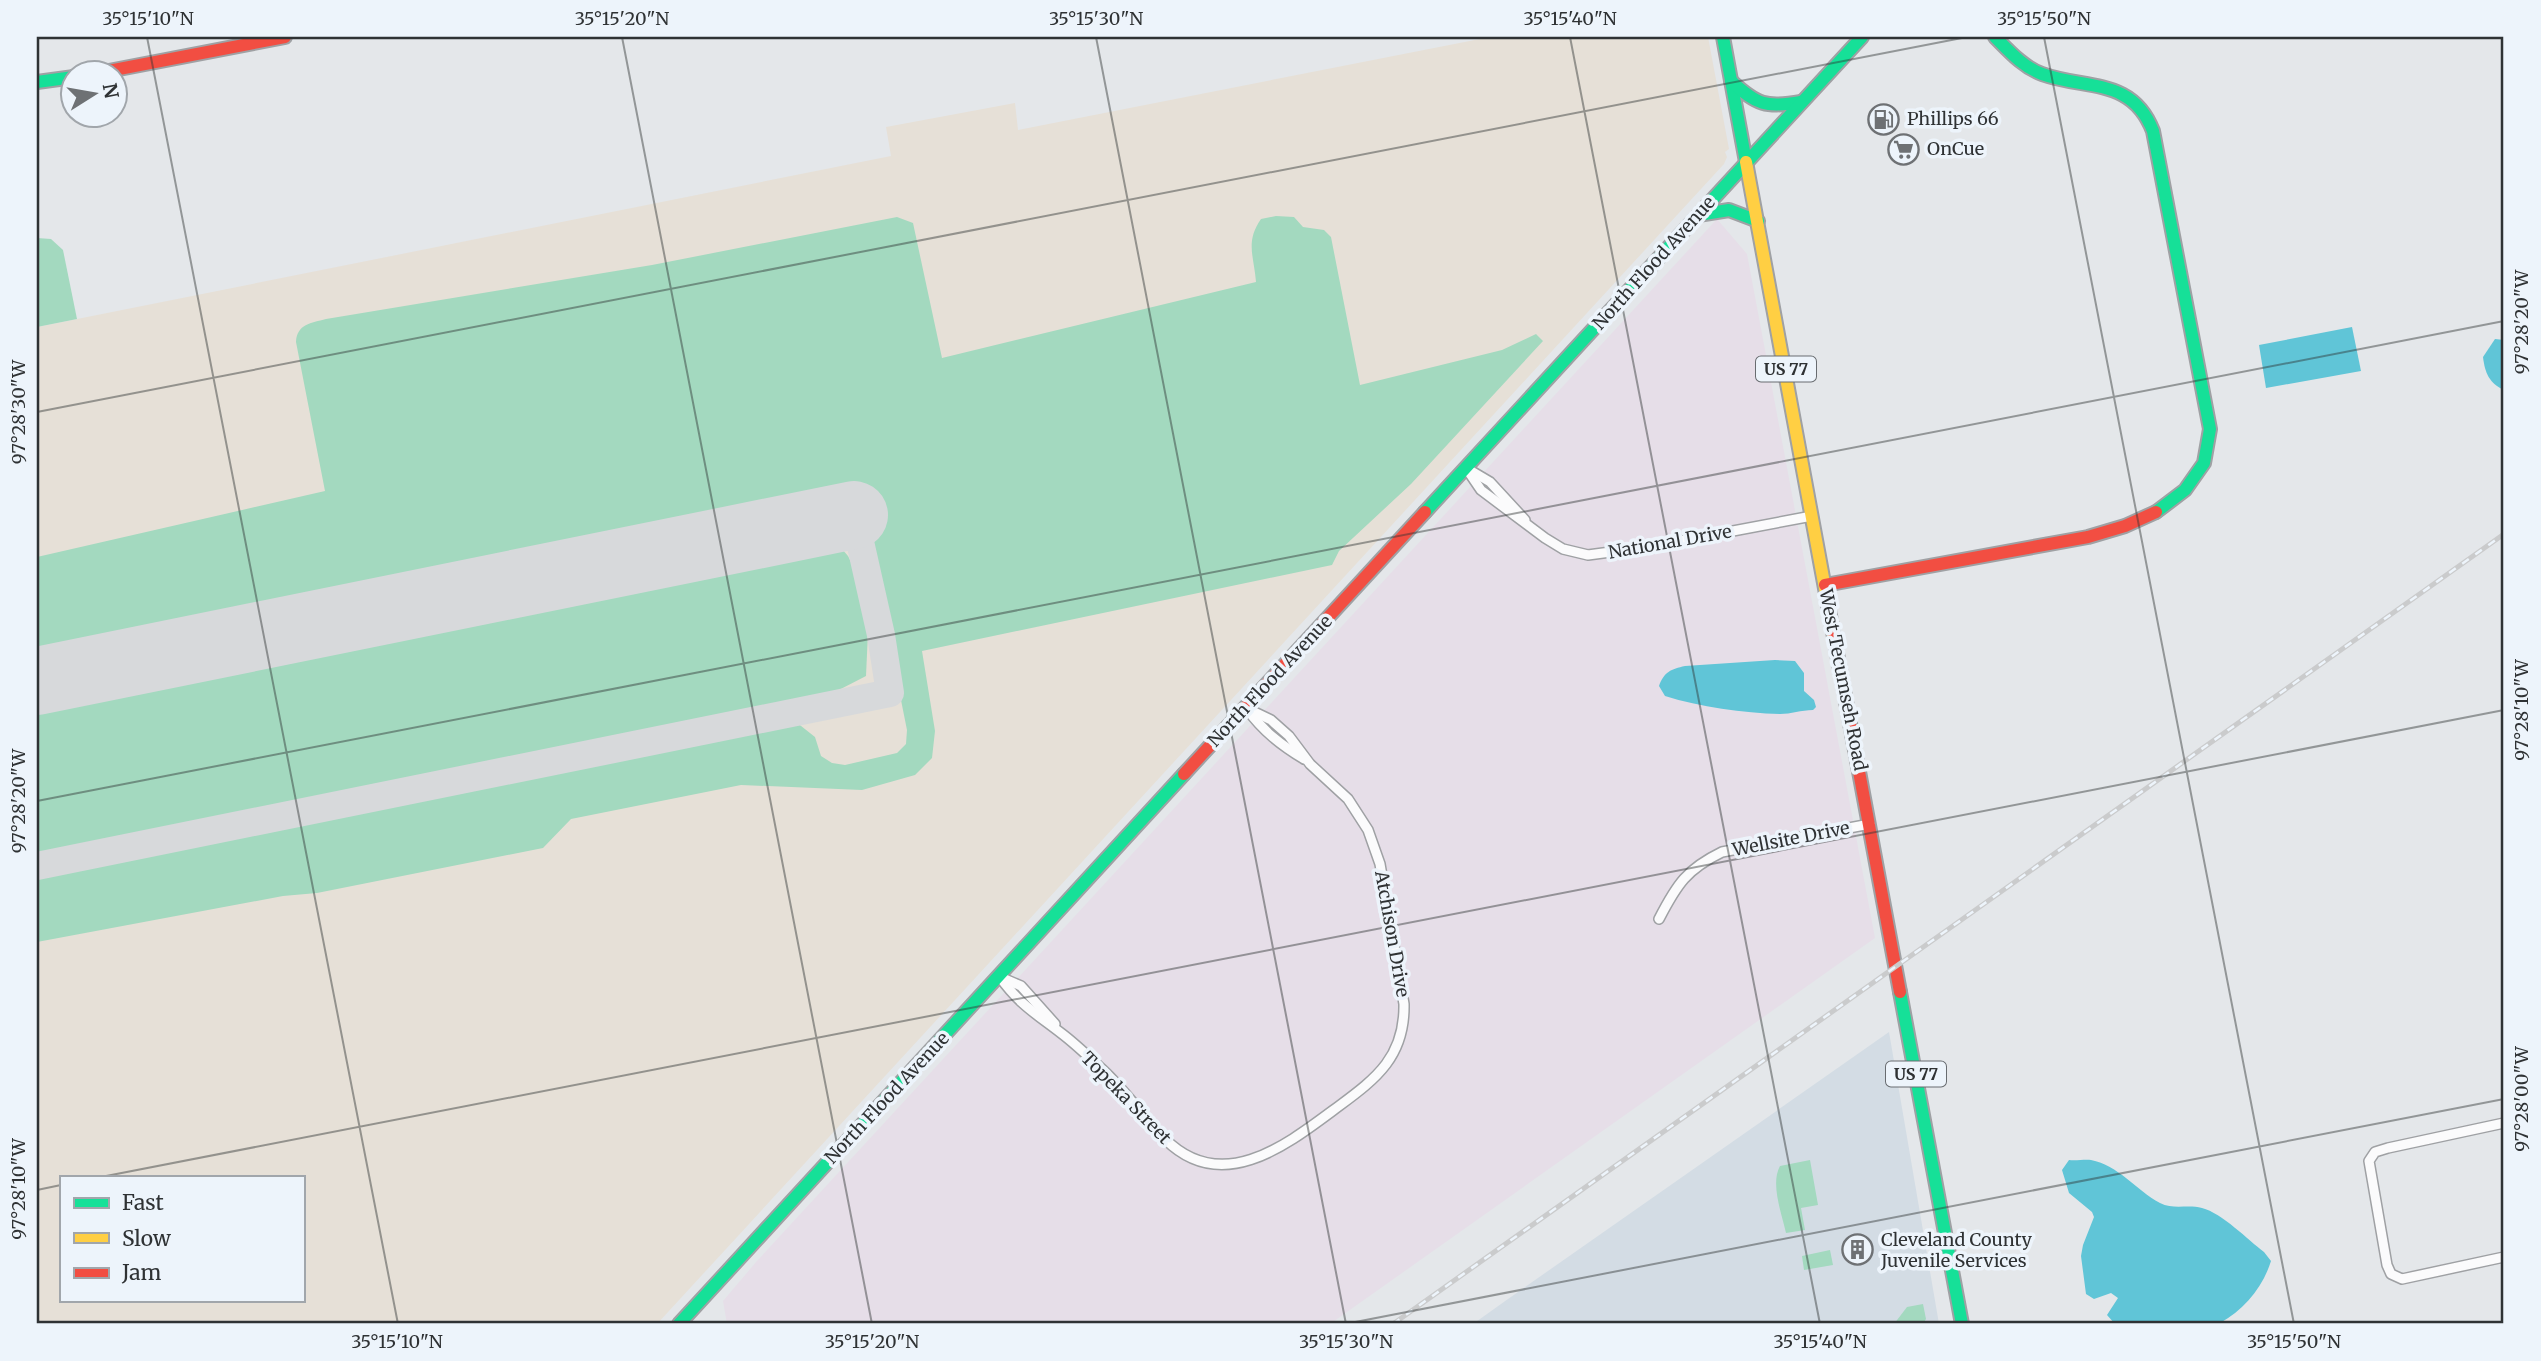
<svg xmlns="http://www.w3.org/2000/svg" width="2541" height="1361" font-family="Merriweather,serif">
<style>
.commercial{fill:#e6dee8}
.built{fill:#d3dce4}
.education{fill:#e6e0d7;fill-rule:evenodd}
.green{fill:#a3d9bf}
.water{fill:#60c5d7}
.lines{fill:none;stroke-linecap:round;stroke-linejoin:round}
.taxiway{stroke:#d7d9db;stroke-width:28}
.runway{stroke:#d7d9db;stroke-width:68}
.street-casing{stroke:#9fa1a4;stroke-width:12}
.fast-casing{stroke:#9fa1a4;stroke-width:16}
.slow-casing{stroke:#9fa1a4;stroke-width:16}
.jam-casing{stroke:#9fa1a4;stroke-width:16}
.street{stroke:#fbfbfc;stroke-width:9}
.fast{stroke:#16e098;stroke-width:12}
.slow{stroke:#ffcf43;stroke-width:12}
.jam{stroke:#f24e42;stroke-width:12}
.rail-casing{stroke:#cacbcc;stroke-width:5}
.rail{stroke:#edf4fb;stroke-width:2.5;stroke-dasharray:8;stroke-linecap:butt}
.ticks{fill:none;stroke:#2f3234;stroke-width:2;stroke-opacity:0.45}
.labels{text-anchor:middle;stroke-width:7;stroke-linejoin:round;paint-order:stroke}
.shield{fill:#edf4fb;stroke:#686c70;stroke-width:2}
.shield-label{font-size:16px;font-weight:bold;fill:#2f3234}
.poi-label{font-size:18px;fill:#2f3234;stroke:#edf4fb;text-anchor:start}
.street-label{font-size:18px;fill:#2f3234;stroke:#edf4fb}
.neatline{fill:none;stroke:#2f3234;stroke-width:2.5}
.ticks-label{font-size:18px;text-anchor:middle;fill:#2f3234}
</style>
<rect width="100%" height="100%" fill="#e4e7ea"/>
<path class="commercial" d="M1717,219L1747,254L1875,938L1330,1324H727L723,1301L757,1261Z"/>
<path class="built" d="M1889,1032L1939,1324H1473L1508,1299Z"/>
<path class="education" d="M1490,37H1708L1729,149L1725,152L1727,157L1724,164L657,1324H37V327L891,156L886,127L1015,103L1018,130ZM61,1177H303V1300H61Z"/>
<g class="green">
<path d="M1276,216L1294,217L1303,227L1324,230L1331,237L1360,385L1502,350L1536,334L1543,341L1411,484L1339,551L1332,565L922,651L935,731L932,758L915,775L862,790L741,785L571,819L543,848L317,893L283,896L37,942V874L796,722L815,737L821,756L832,763L845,765L897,753L906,744L907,730L859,490L37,655V557L325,491L296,342C297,324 311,323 326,319L652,265L897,217L913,223L942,358L1256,282C1254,256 1245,242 1261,219Z"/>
<path d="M37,238L51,239L63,250L77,319L37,327Z"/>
<path d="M836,542L848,556L853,566L868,632L866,676L833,693L761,711L37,857V703Z"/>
<path d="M1810,1160L1818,1205L1801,1208L1805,1230L1786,1233C1782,1214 1770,1184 1780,1166Z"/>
<path d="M1830,1250L1833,1265L1804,1270L1802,1256Z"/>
<path d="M1923,1304L1926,1319L1923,1324H1894L1907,1307Z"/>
</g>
<g class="water">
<path d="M2352,327L2361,371L2266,388L2259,345Z"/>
<path d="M2495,339L2504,340V390C2489,383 2485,373 2483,357Z"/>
<path d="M1775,660L1795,661L1804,673V691L1814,700L1816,707L1813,710C1801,710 1791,714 1780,714C1743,713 1700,707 1665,696L1659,686C1664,672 1671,669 1685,666Z"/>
<path d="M2069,1160C2076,1161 2085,1159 2091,1160C2118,1165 2136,1190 2160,1203C2174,1210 2188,1204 2202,1208C2222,1213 2248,1240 2264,1252L2271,1261C2263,1287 2244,1310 2220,1323C2213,1327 2130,1324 2115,1324L2107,1315L2118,1298L2111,1293L2094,1299L2086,1294L2081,1256L2083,1245L2094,1217L2092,1212L2069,1193L2062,1170Z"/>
</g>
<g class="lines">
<path class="taxiway" d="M37,866L890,693L881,635L854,515"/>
<path class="runway" d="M37,681L854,515"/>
<defs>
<g id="street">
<path d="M1466,468L1481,490L1545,538L1563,549L1588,555L1648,547L1812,516"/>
<path d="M1468,469L1490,482L1525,520"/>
<path d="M1247,709C1263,731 1281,745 1304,759"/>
<path d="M1659,919C1677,884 1687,869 1722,852L1870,824"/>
<path d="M999,976C1019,1004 1035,1013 1061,1033C1077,1045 1091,1059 1105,1072C1127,1093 1144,1118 1165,1139C1223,1197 1289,1143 1339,1106C1377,1078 1405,1056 1404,1004L1380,864L1368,830L1348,799L1310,764L1289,736L1271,720L1246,708"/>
<path d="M1000,977L1021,986L1055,1024"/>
<path d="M2504,1123L2388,1148L2375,1152L2369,1161L2387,1265L2391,1274L2402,1279L2504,1257"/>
</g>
<g id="fast">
<path d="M1723,37L1746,162"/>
<path d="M1995,37C2009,51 2023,67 2042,74C2086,90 2132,77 2153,131L2210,429L2204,463L2185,490L2156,512"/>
<path d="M1731,81C1757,105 1766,108 1801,102"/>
<path d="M37,82L74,77"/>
<path d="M1698,215L1729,210L1758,221"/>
<path d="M1425,512L1862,37"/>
<path d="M1900,992L1962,1324"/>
<path d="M679,1324L1184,774"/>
</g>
<path id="slow" d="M1746,162L1834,637"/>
<g id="jam">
<path d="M93,74L285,37"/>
<path d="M1825,585L2088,537L2125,526L2156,512"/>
<path d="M1834,637L1900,992"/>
<path d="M1184,774L1425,512"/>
</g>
</defs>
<use href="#street" class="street-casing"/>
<use href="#fast" class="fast-casing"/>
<use href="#slow" class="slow-casing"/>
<use href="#jam" class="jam-casing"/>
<use href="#street" class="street"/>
<use href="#fast" class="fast"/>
<use href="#slow" class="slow"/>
<use href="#jam" class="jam"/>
<defs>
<path id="rail" d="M1393,1324L2504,534"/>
</defs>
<use href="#rail" class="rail-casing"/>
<use href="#rail" class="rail"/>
</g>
<path class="ticks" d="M147,37L398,1324M622,37L872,1324M1096,37L1346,1324M1570,37L1820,1324M2044,37L2294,1324M37,412L1967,37M37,801L2504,321M101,1177L2504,710M37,1190L61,1185M1345,1324L2504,1099"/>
<defs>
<symbol id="fuel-ring" viewBox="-11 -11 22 22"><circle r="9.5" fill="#edf4fb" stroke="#6e7174" stroke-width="1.5"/><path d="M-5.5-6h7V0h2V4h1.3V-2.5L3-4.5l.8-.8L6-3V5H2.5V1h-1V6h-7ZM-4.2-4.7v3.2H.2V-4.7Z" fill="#6e7174"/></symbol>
<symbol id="supermarket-ring" viewBox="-11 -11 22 22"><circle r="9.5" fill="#edf4fb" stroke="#6e7174" stroke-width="1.5"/><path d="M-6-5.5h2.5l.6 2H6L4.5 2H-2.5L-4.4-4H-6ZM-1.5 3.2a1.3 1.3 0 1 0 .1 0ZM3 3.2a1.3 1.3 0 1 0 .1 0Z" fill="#6e7174"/></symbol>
<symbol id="building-ring" viewBox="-11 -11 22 22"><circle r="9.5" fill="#edf4fb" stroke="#6e7174" stroke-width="1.5"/><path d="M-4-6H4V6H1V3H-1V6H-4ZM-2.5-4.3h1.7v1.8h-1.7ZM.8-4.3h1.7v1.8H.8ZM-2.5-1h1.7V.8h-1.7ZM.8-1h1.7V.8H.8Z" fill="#6e7174"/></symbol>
</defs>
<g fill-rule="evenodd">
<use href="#fuel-ring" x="1866" y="102" width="35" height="35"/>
<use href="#supermarket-ring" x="1886" y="132" width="35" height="35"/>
<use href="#building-ring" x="1840" y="1232" width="35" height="35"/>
</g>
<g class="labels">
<g class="shield">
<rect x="1756" y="356.5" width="60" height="25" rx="5"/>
<rect x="1886" y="1061.5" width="60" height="25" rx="5"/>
</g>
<g class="shield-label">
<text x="1786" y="375">US 77</text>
<text x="1916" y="1080">US 77</text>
</g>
<g class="poi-label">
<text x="1907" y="125">Phillips 66</text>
<text x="1927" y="155">OnCue</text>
<text x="1881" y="1246">Cleveland County<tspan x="1881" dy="21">Juvenile Services</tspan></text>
</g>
<g class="street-label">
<text transform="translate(1654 263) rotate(-48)" y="6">North Flood Avenue</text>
<text transform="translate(1670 542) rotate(-10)" y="6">National Drive</text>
<text transform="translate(1843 680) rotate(79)" y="6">West Tecumseh Road</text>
<text transform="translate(1270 681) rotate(-47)" y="6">North Flood Avenue</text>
<text transform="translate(1791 839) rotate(-11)" y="6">Wellsite Drive</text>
<text transform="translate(1392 934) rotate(80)" y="6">Atchison Drive</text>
<text transform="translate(887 1098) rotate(-47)" y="6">North Flood Avenue</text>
<text transform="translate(1126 1098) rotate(46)" y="6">Topeka Street</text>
</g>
</g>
<rect width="2541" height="1361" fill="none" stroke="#edf4fb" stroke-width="77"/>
<rect x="60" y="1176" width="245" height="126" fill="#edf4fb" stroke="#a1a6ab" stroke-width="2"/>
<rect x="74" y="1198" width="35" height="10" fill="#16e098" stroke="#a1a6ab" stroke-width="2"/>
<text x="122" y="1210" font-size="21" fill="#2f3234">Fast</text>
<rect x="74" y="1233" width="35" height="10" fill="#ffcf43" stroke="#a1a6ab" stroke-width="2"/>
<text x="122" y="1246" font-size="21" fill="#2f3234">Slow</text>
<rect x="74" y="1268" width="35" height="10" fill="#f24e42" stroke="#a1a6ab" stroke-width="2"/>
<text x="122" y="1280" font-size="21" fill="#2f3234">Jam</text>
<g transform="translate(94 94) rotate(79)"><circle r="33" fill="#edf4fb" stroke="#a1a6ab" stroke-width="2"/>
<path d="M0-5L12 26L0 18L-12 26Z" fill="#6e7174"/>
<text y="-10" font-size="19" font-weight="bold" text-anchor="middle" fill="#2f3234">N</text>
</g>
<rect x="38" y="38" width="2464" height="1284" class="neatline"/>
<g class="ticks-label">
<text x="148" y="25">35°15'10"N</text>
<text x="622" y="25">35°15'20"N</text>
<text x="1096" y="25">35°15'30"N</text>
<text x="1570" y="25">35°15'40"N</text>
<text x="2044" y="25">35°15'50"N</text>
<text transform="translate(2522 322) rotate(-90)" y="6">97°28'20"W</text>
<text transform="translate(19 412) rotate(-90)" y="6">97°28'30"W</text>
<text transform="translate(2522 710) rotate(-90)" y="6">97°28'10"W</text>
<text transform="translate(19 801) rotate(-90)" y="6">97°28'20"W</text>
<text transform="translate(2522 1099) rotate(-90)" y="6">97°28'00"W</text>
<text transform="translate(19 1189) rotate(-90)" y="6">97°28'10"W</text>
<text x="397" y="1348">35°15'10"N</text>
<text x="872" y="1348">35°15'20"N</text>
<text x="1346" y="1348">35°15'30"N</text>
<text x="1820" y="1348">35°15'40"N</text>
<text x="2294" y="1348">35°15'50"N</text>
</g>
</svg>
